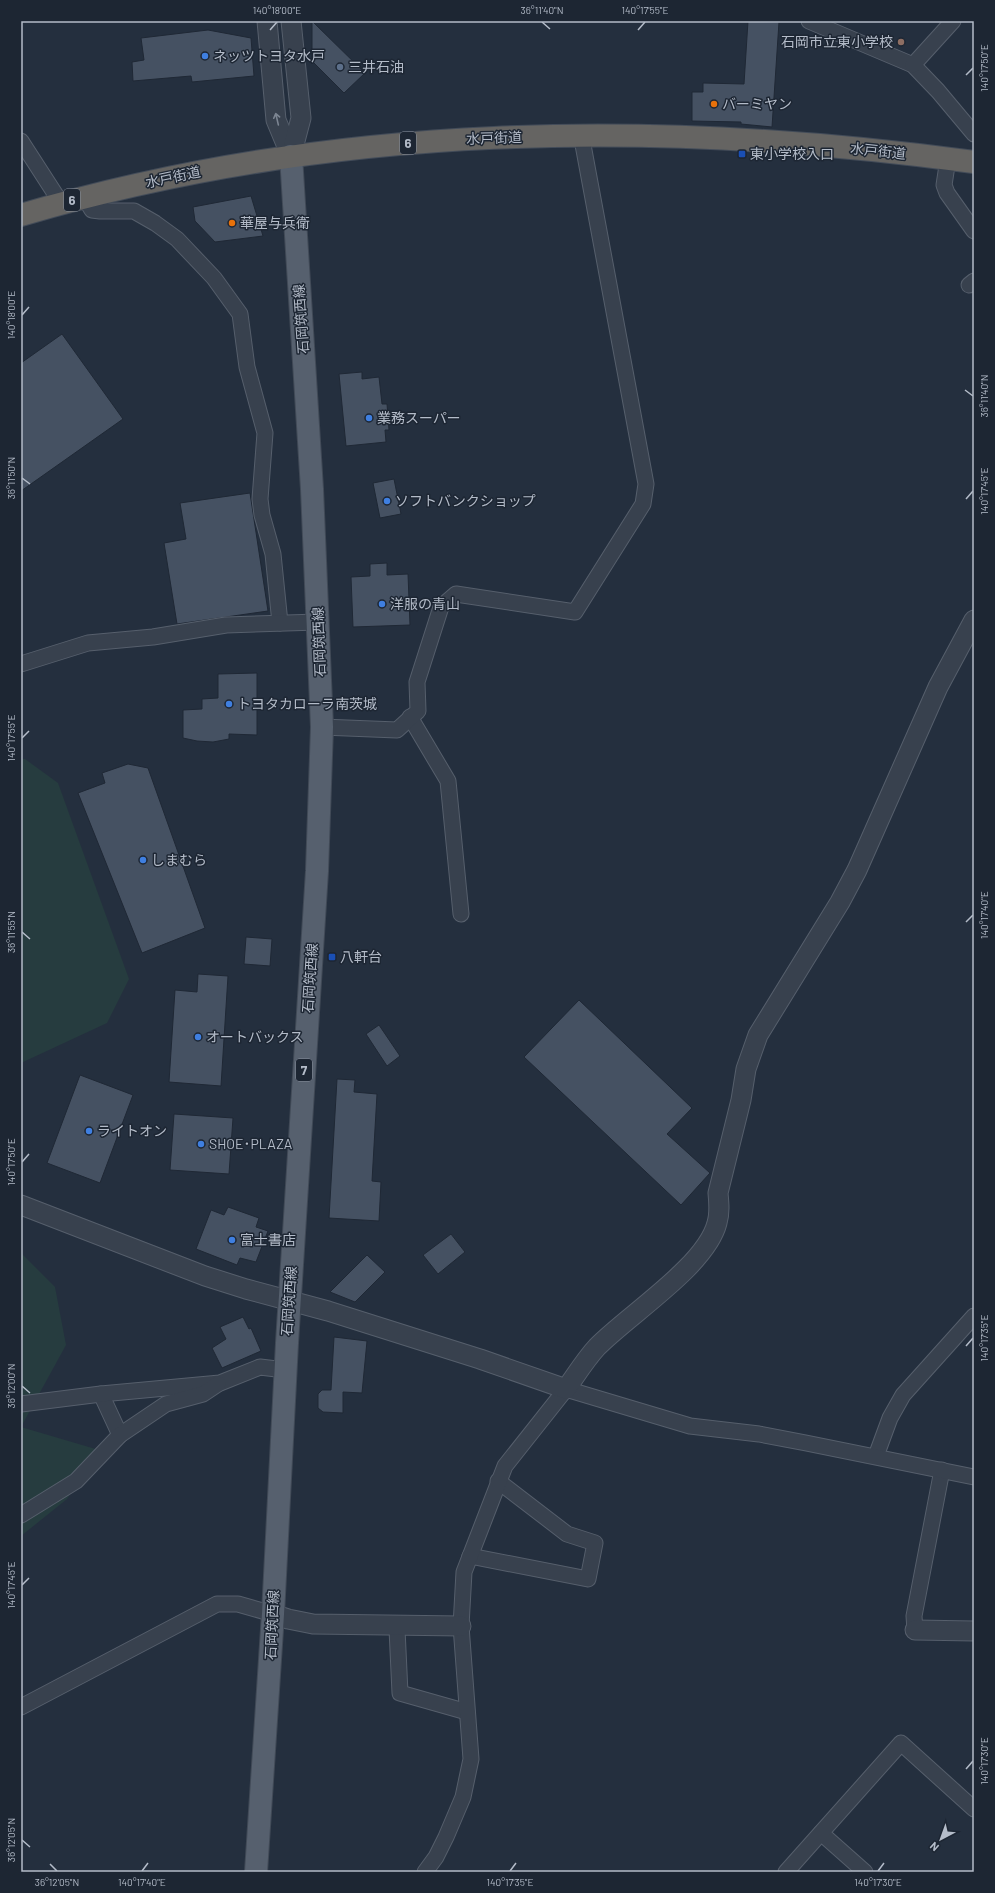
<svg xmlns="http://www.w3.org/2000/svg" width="995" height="1893" font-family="Barlow,'Noto Sans JP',sans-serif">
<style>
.green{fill:#263c3f}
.building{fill:#455162;stroke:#1f2835}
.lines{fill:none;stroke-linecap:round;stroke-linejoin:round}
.minor-casing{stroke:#565f6c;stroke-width:17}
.tertiary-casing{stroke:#565f6c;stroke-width:21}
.primary-casing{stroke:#414a57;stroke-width:24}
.trunk-casing{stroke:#434c59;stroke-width:24}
.minor{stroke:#38414e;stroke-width:15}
.tertiary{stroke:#38414e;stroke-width:19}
.primary{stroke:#56606e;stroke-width:22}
.trunk{stroke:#656462;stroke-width:22}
.oneway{stroke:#7c8592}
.ticks{fill:none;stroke:#b4bcc9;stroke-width:1.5}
.education-dot{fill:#8d6e63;stroke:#1d2633;stroke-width:1.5}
.shop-dot{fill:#3f7fe0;stroke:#1d2633;stroke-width:1.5}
.service-dot{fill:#5c6f8a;stroke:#1d2633;stroke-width:1.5}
.food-dot{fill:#e8710a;stroke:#1d2633;stroke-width:1.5}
.transit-dot{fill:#1a4fb4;stroke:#1d2633;stroke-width:1.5}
.labels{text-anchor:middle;stroke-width:3;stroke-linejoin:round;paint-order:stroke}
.shield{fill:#1d2633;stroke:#878f9c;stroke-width:1}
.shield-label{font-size:13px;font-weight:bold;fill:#b4bcc9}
.poi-label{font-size:14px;fill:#b4bcc9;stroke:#1d2633;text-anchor:start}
.street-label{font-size:14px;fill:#b4bcc9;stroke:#1d2633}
.neatline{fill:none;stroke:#b4bcc9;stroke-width:1.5}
.ticks-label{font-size:10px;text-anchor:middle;fill:#b4bcc9}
</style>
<rect width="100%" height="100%" fill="#242f3e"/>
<g class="green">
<path d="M21,759H25L58,783L129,979L107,1023L21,1063Z"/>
<path d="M21,1253L55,1287L66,1345L21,1427L99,1450L67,1499L21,1536Z"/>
</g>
<g class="building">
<path d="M312,21L365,73L344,93L312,61Z"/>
<path d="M748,21L779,22L772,127L741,124V122L692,121V92H703V83L744,84Z"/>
<path d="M208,30L251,38L254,76L192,82L191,76L133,81L132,62L144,60L141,38Z"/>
<path d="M251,196L263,236L215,242L195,221L193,207Z"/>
<path d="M62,334L123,419L21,491V363Z"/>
<path d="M362,372V379L379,377L382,404H387L389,430H385L386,442L346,446L339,374Z"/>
<path d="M394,479L401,514L380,518L373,483Z"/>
<path d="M250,493L268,611L177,624L164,543L186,539L180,503Z"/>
<path d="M387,563V575L408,574L410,625L353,627L351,577L370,576V564Z"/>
<path d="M257,673V735L229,734V739L213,742L197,741L183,738V710L202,709V699L218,698V674Z"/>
<path d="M128,764L148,768L205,928L142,953L78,793L105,783L102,773Z"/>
<path d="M246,937L272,939L270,966L244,964Z"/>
<path d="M198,974L228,976L221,1086L169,1082L175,990L197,992Z"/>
<path d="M579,1000L692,1108L667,1134L710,1173L681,1205L524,1057Z"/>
<path d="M379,1025L400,1056L387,1066L366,1034Z"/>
<path d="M80,1075L133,1095L100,1183L47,1163Z"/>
<path d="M337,1079L355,1080L354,1092L377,1094L372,1181L381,1182L379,1221L329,1218Z"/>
<path d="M174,1114L233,1118L229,1174L170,1170Z"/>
<path d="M228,1207L259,1218L256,1227L268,1231L256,1262L240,1258L237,1265L196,1249L211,1210L224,1215Z"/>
<path d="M451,1234L465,1252L438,1274L423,1255Z"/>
<path d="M367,1255L385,1272L355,1302L330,1292Z"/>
<path d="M243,1317L249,1329L251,1328L261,1351L222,1368L212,1348L226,1339L220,1327Z"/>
<path d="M334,1337L367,1341L362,1393L343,1392V1413L323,1412L318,1408V1394L322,1390H331Z"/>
</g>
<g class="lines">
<defs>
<g id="minor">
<path d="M809,21L913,65L938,91L974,134"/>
<path d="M913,65L953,21"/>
<path d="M21,141L61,203"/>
<path d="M948,159L944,185L947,193L974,231"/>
<path d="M84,197L92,210L100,211H134L155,223L177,239L214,278L240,314L247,367L265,433L260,499L262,515L273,554L280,623"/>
<path d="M969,285L974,281"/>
<path d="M21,664L88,643L153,637L226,625L318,622"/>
<path d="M410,717L448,781L461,914"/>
<path d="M322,727L397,730L418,711L417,682L441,607L456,594L575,612L643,504L646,484L581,134"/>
<path d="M101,1394L120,1435"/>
<path d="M21,1404L101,1394L220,1383L260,1367L285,1370"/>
<path d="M876,1456L890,1418L903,1395L974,1316"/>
<path d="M21,1515L76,1481L120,1435L166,1404L203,1394L218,1384"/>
<path d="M470,1556L588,1579L595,1543L567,1534L498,1481"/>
<path d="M397,1629L400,1693L467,1712"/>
<path d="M915,1630L914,1616L942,1470"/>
<path d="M21,1707L217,1604H238L273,1614"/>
<path d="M821,1833L865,1872"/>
<path d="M425,1872L436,1857L446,1837L463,1797L471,1759L461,1626L464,1572L505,1466L566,1389L690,1426L759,1434L806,1443L974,1477"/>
<path d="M786,1872L901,1743L974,1809"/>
</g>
<g id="tertiary">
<path d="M267,21L276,120L291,156"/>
<path d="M291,21L301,118L291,156"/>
<path d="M21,1205L205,1276L246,1289L328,1311L480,1359L566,1389C576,1375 585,1360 597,1347C628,1315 706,1266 717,1223C720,1213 719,1203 718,1193L741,1100L746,1069L758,1035L840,902L857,870L938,687L974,620"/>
<path d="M273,1614L288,1619L313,1624L461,1626"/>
<path d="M915,1630L974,1631"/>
</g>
<path id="primary" d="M256,1872L273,1614L287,1343L317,871L322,727L312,489L291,156"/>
<path id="trunk" d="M21,215C332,123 654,119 974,162"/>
</defs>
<use href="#minor" class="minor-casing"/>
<use href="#tertiary" class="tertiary-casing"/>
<use href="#primary" class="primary-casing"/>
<use href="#trunk" class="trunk-casing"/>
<use href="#minor" class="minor"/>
<use href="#tertiary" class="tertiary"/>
<use href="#primary" class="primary"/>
<use href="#trunk" class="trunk"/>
</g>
<defs><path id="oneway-shaft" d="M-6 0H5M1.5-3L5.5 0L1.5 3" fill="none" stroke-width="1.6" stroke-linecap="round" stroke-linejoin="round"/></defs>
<use class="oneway" href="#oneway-shaft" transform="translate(277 119) rotate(-103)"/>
<path class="ticks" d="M542,22L550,29M270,30L277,22M638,30L645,22M966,75L973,68M22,315L29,307M965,390L973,396M22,478L30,484M966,499L973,491M22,738L29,731M966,922L973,915M22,932L30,939M22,1162L29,1154M966,1346L973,1338M22,1386L30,1393M22,1585L29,1578M966,1769L973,1761M22,1840L30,1847M50,1864L57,1871M142,1871L148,1863M510,1871L516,1863M878,1871L884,1863"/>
<circle class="education-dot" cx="901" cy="42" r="4"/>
<g class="shop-dot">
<circle cx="205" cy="56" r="4"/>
<circle cx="369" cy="418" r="4"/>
<circle cx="387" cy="501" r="4"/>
<circle cx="382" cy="604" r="4"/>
<circle cx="229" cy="704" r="4"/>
<circle cx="143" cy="860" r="4"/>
<circle cx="198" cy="1037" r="4"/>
<circle cx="89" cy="1131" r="4"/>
<circle cx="201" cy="1144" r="4"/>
<circle cx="232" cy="1240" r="4"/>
</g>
<circle class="service-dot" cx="340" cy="67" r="4"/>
<g class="food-dot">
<circle cx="714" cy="104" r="4"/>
<circle cx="232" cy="223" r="4"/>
</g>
<g class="transit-dot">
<rect x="738" y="150" width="8" height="8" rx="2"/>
<rect x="328" y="953" width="8" height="8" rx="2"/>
</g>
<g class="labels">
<g class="shield">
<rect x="400" y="132" width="16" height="22" rx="3"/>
<rect x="64" y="189" width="16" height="22" rx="3"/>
<rect x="296" y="1059" width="16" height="22" rx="3"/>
</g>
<g class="shield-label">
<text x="408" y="148">6</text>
<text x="72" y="205">6</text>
<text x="304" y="1075">7</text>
</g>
<g class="poi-label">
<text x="893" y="47" text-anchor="end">石岡市立東小学校</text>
<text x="213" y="61">ネッツトヨタ水戸</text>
<text x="348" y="72">三井石油</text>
<text x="722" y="109">バーミヤン</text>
<text x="750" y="159">東小学校入口</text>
<text x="240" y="228">華屋与兵衛</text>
<text x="377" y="423">業務スーパー</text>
<text x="395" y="506">ソフトバンクショップ</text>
<text x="390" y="609">洋服の青山</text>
<text x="237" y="709">トヨタカローラ南茨城</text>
<text x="151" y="865">しまむら</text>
<text x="340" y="962">八軒台</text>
<text x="206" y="1042">オートバックス</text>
<text x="97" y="1136">ライトオン</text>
<text x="209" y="1149">SHOE･PLAZA</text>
<text x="240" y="1245">富士書店</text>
</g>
<g class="street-label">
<text transform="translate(494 138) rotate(-2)" y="5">水戸街道</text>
<text transform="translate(878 151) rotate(6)" y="5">水戸街道</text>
<text transform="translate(173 177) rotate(-12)" y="5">水戸街道</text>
<text transform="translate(301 319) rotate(-94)" y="5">石岡筑西線</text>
<text transform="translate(319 642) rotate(-92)" y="5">石岡筑西線</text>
<text transform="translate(310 978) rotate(-86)" y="5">石岡筑西線</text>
<text transform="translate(289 1301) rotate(-86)" y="5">石岡筑西線</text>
<text transform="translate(272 1625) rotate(-87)" y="5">石岡筑西線</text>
</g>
</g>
<rect width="995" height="1893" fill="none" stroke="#1d2633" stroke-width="44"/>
<g transform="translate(941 1839) rotate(221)" stroke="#1d2633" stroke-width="3" paint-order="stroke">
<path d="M0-3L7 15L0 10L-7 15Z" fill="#b4bcc9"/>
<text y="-6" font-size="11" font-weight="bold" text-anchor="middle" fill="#b4bcc9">N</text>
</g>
<rect x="22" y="22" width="951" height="1849" class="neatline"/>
<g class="ticks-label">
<text x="277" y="14">140°18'00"E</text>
<text x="542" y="14">36°11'40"N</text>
<text x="645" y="14">140°17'55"E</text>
<text transform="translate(984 68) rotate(-90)" y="4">140°17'50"E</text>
<text transform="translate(11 315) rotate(-90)" y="4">140°18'00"E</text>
<text transform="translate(984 396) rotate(-90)" y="4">36°11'40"N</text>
<text transform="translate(11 478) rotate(-90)" y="4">36°11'50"N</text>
<text transform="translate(984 491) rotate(-90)" y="4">140°17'45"E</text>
<text transform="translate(11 738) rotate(-90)" y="4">140°17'55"E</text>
<text transform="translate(984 915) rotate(-90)" y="4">140°17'40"E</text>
<text transform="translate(11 932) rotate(-90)" y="4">36°11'55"N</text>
<text transform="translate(11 1162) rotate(-90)" y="4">140°17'50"E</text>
<text transform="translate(984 1338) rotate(-90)" y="4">140°17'35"E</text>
<text transform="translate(11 1386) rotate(-90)" y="4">36°12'00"N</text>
<text transform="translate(11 1585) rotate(-90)" y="4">140°17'45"E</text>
<text transform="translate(984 1761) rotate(-90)" y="4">140°17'30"E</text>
<text transform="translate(11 1840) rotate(-90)" y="4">36°12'05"N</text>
<text x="57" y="1886">36°12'05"N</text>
<text x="142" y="1886">140°17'40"E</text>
<text x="510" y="1886">140°17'35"E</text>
<text x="878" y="1886">140°17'30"E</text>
</g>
</svg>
